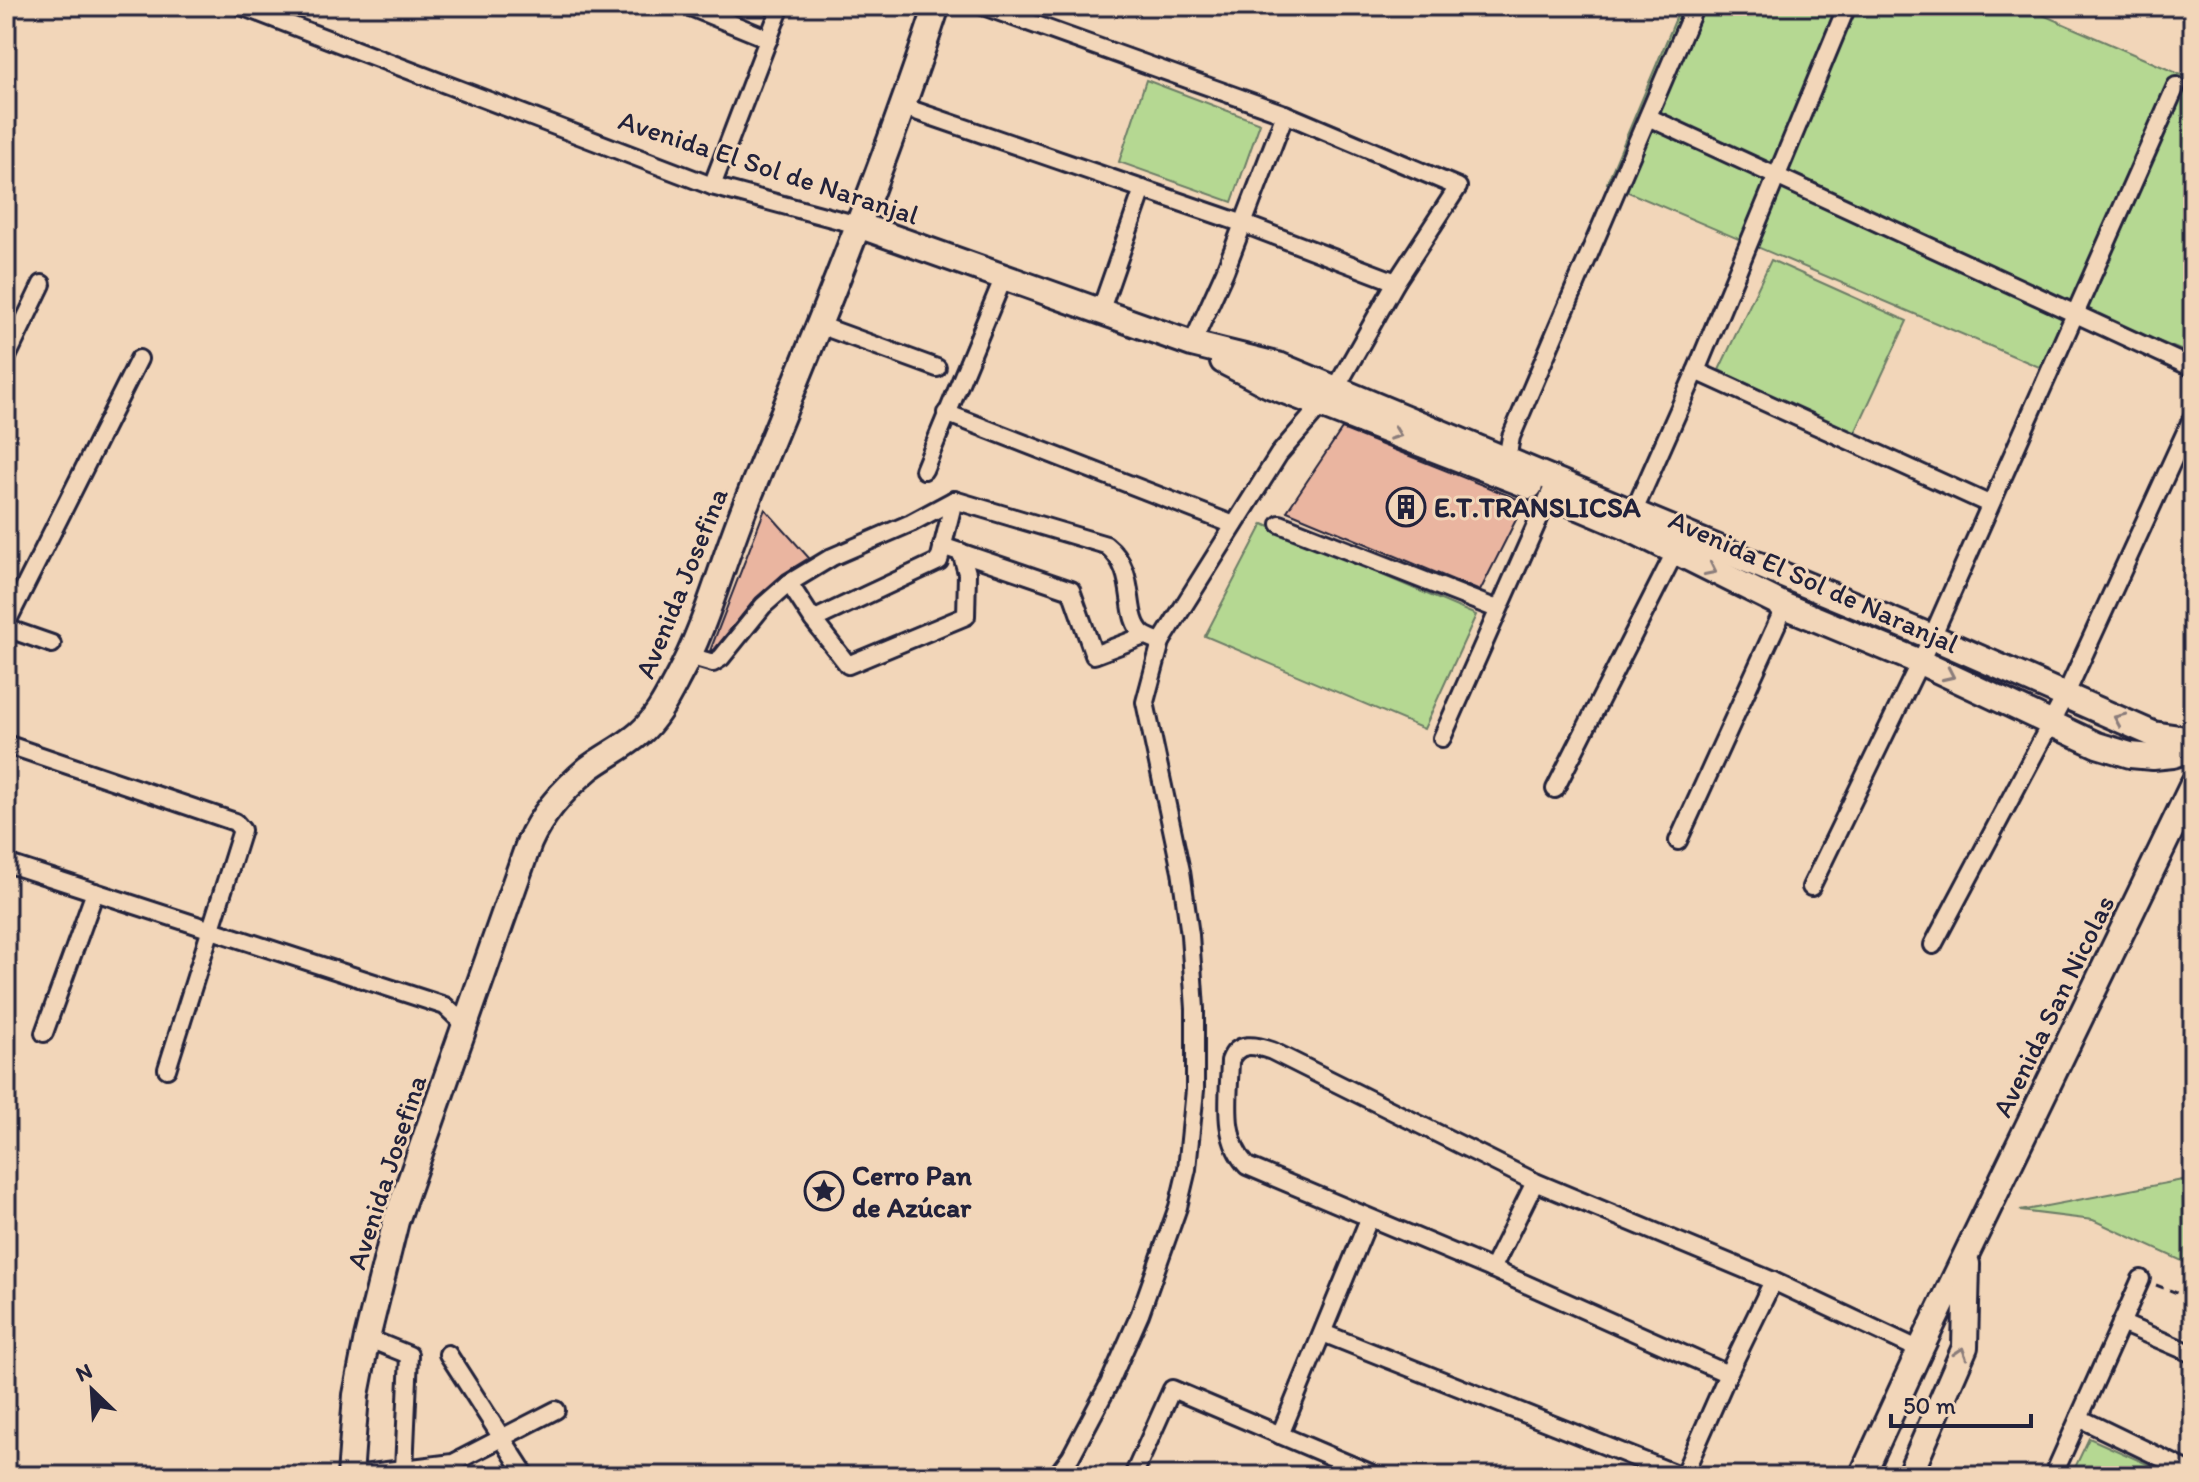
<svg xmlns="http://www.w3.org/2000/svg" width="2199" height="1482" font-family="Itim,sans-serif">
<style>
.green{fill:#b5d892;stroke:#6c7d66;stroke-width:2}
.building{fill:#eab5a0;stroke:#22223b;stroke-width:2}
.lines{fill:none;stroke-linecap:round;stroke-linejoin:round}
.street-casing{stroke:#22223b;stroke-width:22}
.secondary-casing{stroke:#22223b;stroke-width:30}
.path{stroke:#22223b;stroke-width:3;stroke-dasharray:8 6;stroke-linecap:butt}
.street{stroke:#f2d6b9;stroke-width:16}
.secondary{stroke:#f2d6b9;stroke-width:24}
.oneway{stroke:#8a7c7a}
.labels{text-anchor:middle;stroke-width:6;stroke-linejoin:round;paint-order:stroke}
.street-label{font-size:28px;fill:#22223b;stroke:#f2d6b9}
.poi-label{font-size:28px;font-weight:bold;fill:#22223b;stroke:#f2d6b9;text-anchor:start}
</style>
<rect width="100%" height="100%" fill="#f2d6b9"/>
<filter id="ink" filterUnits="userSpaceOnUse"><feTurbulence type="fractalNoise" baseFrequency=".0125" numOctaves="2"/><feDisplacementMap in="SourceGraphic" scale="16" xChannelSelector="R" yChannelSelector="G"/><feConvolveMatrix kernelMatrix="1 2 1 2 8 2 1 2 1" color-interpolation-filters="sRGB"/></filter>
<g filter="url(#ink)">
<g class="green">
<path d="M1681,6H2022L2193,80V355L2075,308L2044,369L1607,183Z"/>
<path d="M1146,80L1260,123L1232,202L1119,162Z"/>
<path d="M1771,260L1907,321L1854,435L1719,370Z"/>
<path d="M1263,524L1476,615L1424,729L1205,636Z"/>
<path d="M2193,1178V1266L2093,1220L2020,1211Z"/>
<path d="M2089,1438L2174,1476H2071Z"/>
</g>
<g class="building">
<path d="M1342,429L1525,502L1480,591L1287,511Z"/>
<path d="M765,509L809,558L783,574L756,598L714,650L710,651Z"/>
</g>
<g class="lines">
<defs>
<g id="street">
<path d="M241,6L712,186L858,225"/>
<path d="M688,6L769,39"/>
<path d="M983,6L1285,114L1458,187L1396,282L1336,388L1279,454L1161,642L1145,702L1181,871L1190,935L1195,1009V1090L1187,1169L1178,1207L1140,1314L1109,1384L1071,1456L1056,1476"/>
<path d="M904,107L1244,224L1396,282"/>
<path d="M1648,117L2193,368"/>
<path d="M712,186L781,6"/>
<path d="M1100,312L1143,189"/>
<path d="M819,325L937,368"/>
<path d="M1192,344L1225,271L1285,114"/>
<path d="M6,359L42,284"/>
<path d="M1696,371L1989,504"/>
<path d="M946,413L1234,525"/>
<path d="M924,470L1003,279"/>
<path d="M1505,470L1511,437L1695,6"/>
<path d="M1630,520L1696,371L1847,6"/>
<path d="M1280,524L1497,609"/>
<path d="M942,546L1071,590L1094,655L1144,636"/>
<path d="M789,583L813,620L848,665L966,616L967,573L961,552"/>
<path d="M813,620L939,561L954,500"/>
<path d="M6,624L139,359"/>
<path d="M6,628L52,644"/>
<path d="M689,656L713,663L721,658L763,606L789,583L832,557L911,523L954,500L1106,545C1140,572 1122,615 1143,634C1148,638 1156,640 1161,642"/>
<path d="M1442,738L1556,480"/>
<path d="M6,744L235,822L242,830L167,1069"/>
<path d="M1555,789L1675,552"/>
<path d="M1678,841L1785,606"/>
<path d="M6,863L445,1006L466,1026"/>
<path d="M1811,887L1932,637L2176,86"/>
<path d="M1933,945L2065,696L2193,416"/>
<path d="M44,1033L95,892"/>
<path d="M1492,1269L1535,1182"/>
<path d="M2121,1323L2193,1354"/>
<path d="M1323,1333L1681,1476"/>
<path d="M367,1338L409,1355L404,1470"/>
<path d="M448,1354L525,1474"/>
<path d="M1728,1374L1492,1269L1247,1166C1221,1138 1229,1097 1230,1061C1237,1041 1255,1045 1272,1051L1535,1182L1773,1281L1920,1350"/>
<path d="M2079,1418L2193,1473"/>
<path d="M1280,1435L1369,1219"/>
<path d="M351,1468L362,1474L453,1463L556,1410"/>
<path d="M1133,1476L1172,1389L1377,1476"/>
<path d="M1683,1476L1728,1374L1773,1281"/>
<path d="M2053,1476L2141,1279"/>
</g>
<g id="secondary">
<path d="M858,225L1192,344L1281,366L1932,637L2153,734L2193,740"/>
<path d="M1223,361L1269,385L1530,486"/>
<path d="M1567,502L1626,527L1785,606L1920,662L2097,745L2130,755L2153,757L2173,755L2193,749"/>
<path d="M350,1476L356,1395L367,1338L396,1221L529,843C542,813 564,789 589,768C605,756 624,747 639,734C656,720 667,698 677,679C708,623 723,558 748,499C815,336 882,173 937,6"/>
<path d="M1862,1476L1920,1350L2193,784"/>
<path d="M1909,1476L1965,1347L1967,1264"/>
</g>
</defs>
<use href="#street" class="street-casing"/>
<use href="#secondary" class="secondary-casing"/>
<path class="path" d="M2156,1285L2193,1299"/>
<use href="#street" class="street"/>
<use href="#secondary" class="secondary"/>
</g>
<defs><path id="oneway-chevron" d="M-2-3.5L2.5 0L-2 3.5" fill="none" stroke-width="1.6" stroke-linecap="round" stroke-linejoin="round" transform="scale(2)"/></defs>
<g class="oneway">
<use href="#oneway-chevron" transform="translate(1396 434) rotate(21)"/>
<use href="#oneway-chevron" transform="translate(1711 570) rotate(26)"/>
<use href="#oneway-chevron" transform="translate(1949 675) rotate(25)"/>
<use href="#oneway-chevron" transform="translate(2119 719) rotate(-156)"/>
<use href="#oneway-chevron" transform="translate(1961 1353) rotate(-72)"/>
</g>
</g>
<defs>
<symbol id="building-ring" viewBox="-11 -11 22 22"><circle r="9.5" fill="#f2d6b9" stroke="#22223b" stroke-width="1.5"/><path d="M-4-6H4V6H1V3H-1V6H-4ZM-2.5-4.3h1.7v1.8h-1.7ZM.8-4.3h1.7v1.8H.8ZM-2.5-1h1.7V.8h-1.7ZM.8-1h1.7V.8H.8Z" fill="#22223b"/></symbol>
<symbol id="sight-ring" viewBox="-11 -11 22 22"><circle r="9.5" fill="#f2d6b9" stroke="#22223b" stroke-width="1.5"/><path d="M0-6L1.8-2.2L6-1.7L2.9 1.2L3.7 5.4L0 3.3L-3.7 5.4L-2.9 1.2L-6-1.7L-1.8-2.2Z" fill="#22223b"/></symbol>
</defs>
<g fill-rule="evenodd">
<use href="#building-ring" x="1384" y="485" width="44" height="44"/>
<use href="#sight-ring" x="802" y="1169" width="44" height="44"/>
</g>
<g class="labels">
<g class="street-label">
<text transform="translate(769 167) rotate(18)" y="10">Avenida El Sol de Naranjal</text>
<text transform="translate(1814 581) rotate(24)" y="10">Avenida El Sol de Naranjal</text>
<text transform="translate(681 583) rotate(-68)" y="10">Avenida Josefina</text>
<text transform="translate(2053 1006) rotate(-64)" y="10">Avenida San Nicolas</text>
<text transform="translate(386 1172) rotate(-72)" y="10">Avenida Josefina</text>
</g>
<g class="poi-label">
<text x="1434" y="517">E.T.TRANSLICSA</text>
<text x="852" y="1185">Cerro Pan<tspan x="852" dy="32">de Azúcar</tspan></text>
</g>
</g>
<rect width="2199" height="1482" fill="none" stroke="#f2d6b9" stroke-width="32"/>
<rect x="16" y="16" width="2167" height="1450" fill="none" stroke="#22223b" stroke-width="3" filter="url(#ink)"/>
<g transform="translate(92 1390) rotate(335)" stroke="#f2d6b9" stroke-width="6" paint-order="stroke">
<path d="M0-6L14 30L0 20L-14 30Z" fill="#22223b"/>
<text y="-12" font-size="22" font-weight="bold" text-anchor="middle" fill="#22223b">N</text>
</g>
<path d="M1891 1414v12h140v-12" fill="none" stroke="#22223b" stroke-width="4"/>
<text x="1903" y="1414" font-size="24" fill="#22223b" stroke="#f2d6b9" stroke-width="6" paint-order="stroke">50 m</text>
</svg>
